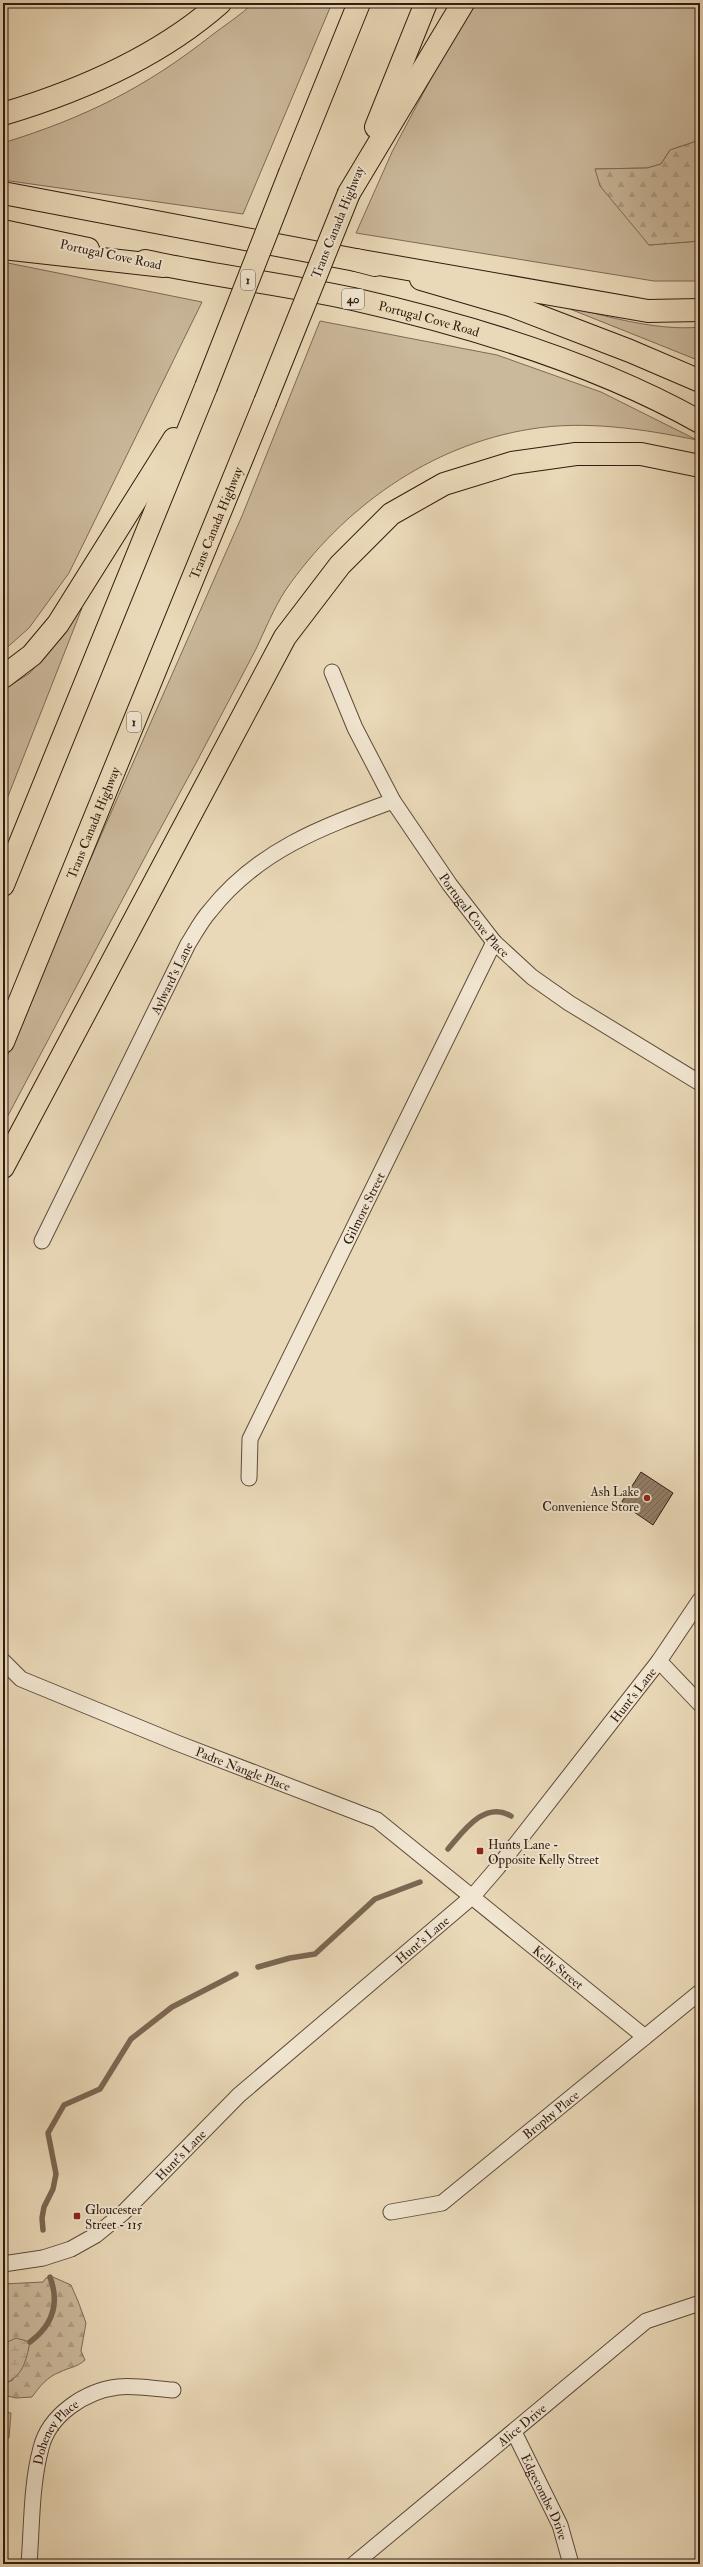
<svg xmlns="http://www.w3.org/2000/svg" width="703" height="2567" font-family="'IM FELL Double Pica',serif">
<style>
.grass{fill:#cbb99c;stroke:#7e6a56}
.forest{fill:url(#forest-firs);stroke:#7e6a56}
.wetland{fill:url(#wetland-marsh);stroke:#7e6a56}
.park{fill:url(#park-tufts);stroke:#7e6a56}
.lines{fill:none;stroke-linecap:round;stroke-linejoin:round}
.stream{stroke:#7a6753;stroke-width:5.5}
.building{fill:url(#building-hatch);stroke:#311c11}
.minor-casing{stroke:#5f4b3b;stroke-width:17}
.primary-casing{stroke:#311c11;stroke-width:24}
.motorway-casing{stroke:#311c11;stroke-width:24}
.minor{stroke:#f1e6d1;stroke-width:15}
.primary{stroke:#ead9b8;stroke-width:22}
.motorway{stroke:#ead9b8;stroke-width:22}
.motorway-bridge-casing{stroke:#311c11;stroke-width:24;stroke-linecap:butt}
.motorway-bridge{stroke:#ead9b8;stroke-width:22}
.poi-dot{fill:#8f2418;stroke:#f1e6d1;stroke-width:1.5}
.labels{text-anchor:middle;stroke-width:4;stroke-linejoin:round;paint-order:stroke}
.shield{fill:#f1e6d1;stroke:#6b594b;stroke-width:1}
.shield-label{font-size:12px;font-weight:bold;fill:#311c11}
.street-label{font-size:13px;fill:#311c11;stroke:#f1e6d1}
.poi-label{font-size:13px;fill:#311c11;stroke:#f1e6d1;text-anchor:start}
</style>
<defs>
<pattern id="forest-firs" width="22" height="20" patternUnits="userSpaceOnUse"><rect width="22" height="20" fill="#cbb99c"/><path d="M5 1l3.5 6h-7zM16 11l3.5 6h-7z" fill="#af9e85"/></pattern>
<pattern id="wetland-marsh" width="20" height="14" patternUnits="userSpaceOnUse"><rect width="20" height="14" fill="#cbb99c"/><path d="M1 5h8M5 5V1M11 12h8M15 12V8" fill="none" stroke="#af9e85"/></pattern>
<pattern id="park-tufts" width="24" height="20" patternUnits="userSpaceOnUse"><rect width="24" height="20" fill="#cbb99c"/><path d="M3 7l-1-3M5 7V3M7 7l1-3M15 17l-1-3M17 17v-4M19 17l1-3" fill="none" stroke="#af9e85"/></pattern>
<pattern id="building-hatch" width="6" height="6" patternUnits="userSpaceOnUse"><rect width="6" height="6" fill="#917e68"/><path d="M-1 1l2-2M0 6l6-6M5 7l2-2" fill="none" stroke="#776654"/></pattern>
</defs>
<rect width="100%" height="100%" fill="#ead9b8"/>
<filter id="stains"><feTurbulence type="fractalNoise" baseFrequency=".005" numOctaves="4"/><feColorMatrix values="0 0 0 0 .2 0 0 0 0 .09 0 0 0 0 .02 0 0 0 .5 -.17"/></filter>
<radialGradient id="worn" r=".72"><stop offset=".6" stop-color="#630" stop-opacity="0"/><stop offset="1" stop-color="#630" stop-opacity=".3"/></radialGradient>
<g class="grass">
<path d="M253,3H332L243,214L3,180V143C84,118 145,88 212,35C225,25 241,15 253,3Z"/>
<path d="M471,3H700V140L670,150L661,164L647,168L595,169L649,245L700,241V281H654L356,233L392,152Z"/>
<path d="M3,262L202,302L69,573L29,628L3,651Z"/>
<path d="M550,301C592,313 656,332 700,327V361Z"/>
<path d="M320,321L497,355L601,392L697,440C643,429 585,420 531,429C430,445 342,508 285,591C274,608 265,630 256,649C236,687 216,725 196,763C130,883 67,1005 3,1125V1066L87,867L242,516Z"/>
<path d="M82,608L3,809V690L30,673Z"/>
</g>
<g class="forest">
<path d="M700,140V241L649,245L600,186L595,169L647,168L661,164L670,150Z"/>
<path d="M53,2277L71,2285L78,2301L86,2323L81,2351L85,2360C76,2368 70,2367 60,2372C47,2377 40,2386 32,2397L16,2398L3,2395V2384L13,2380L7,2341L3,2344V2284L43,2282L46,2278Z"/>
</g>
<path class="wetland" d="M16,2338L30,2342C26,2361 23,2377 3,2384V2344Z"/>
<path class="park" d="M3,2412L11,2413L9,2438H3Z"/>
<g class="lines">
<g class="stream">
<path d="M448,1849C463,1832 484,1800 511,1816"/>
<path d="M258,1967L290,1958L315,1954L375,1899L420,1882"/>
<path d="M43,2230L42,2218L44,2207L53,2189L56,2174L48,2133L64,2105L100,2089L131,2039L172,2007L236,1974"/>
<path d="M30,2342C53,2325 60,2304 50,2277"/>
</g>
</g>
<path class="building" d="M641,1472L673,1493L653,1525L621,1503Z"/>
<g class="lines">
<defs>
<g id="minor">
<path id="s1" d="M332,672L355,728L393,801L450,885L494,942L532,977L569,1003L700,1083"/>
<path id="s2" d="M42,1241L188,944C195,933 201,921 210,911C258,850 322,827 393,801"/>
<path id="s3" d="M249,1478L250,1439L494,942"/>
<path id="s4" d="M3,1661L21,1679L177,1743L377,1820L645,2037"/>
<path d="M659,1661L700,1704"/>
<path id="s5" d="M391,2212L442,2203L700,1992"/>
<path id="s6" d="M3,2264L43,2258L71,2249L96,2235L123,2213L239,2095L473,1896L498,1867L659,1661L700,1600"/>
<path id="s7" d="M514,2432L560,2525L571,2564"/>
<path id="s8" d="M29,2564C32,2526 31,2485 41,2448C49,2415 85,2391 118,2387C135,2385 155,2389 173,2390"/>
<path id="s9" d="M354,2564L646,2321L700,2303"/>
</g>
<g id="primary">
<path d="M3,193L356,260L375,265"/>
<path d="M3,231L88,249"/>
<path id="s10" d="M145,261C214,276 284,284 353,299C468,325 597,364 700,422"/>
<path d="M421,279L510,305L630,351L700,381"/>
</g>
<g id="motorway">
<path d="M3,114C80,91 159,57 220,3"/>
<path d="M376,127L426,3"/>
<path d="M290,173L359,3"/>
<path d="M349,193L463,3"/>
<path d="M3,248L164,266"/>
<path d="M356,260L648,311L700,310"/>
<path d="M3,677L32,655L58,624L174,439"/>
<path d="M3,885L206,387"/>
<path id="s11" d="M3,1042L265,402"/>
<path d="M3,1167L285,637L340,565L391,514L444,484L512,463L576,454H641L700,466"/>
</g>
</defs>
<use href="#minor" class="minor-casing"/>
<use href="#primary" class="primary-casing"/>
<use href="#motorway" class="motorway-casing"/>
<use href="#minor" class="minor"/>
<use href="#primary" class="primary"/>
<use href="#motorway" class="motorway"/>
<defs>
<g id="motorway-bridge">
<path d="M206,387L290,173"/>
<path d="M265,402L349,193"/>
</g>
</defs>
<use href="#motorway-bridge" class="motorway-bridge-casing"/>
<use href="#motorway-bridge" class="motorway-bridge"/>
</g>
<g class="poi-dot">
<circle cx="647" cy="1498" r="4"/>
<rect x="476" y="1847" width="8" height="8" rx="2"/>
<rect x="73" y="2212" width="8" height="8" rx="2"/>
</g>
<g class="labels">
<g class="shield">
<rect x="241" y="270" width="14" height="20" rx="3"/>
<rect x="342" y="289" width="22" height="20" rx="3"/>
<rect x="127" y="712" width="14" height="20" rx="3"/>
</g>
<g class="shield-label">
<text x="248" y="284">1</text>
<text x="353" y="303">40</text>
<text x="134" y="726">1</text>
</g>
<g class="street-label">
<text transform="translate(337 222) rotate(-68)" y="5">Trans Canada Highway</text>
<text transform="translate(111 254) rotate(12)" y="5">Portugal Cove Road</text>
<text dy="5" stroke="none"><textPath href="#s10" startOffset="290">Portugal Cove Road</textPath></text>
<text dy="5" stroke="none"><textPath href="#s11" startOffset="561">Trans Canada Highway</textPath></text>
<text dy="5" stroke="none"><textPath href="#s11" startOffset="237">Trans Canada Highway</textPath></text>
<text dy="5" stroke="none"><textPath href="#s1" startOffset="283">Portugal Cove Place</textPath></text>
<text dy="5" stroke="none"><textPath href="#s2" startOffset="293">Aylward's Lane</textPath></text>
<text dy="5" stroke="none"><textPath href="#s3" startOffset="296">Gilmore Street</textPath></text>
<text dy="5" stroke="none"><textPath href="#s6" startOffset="863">Hunt's Lane</textPath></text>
<text dy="5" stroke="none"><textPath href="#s4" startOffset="265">Padre Nangle Place</textPath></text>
<text dy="5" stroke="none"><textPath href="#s6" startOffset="539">Hunt's Lane</textPath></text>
<text dy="5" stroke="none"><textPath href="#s4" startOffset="642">Kelly Street</textPath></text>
<text dy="5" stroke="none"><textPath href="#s5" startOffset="192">Brophy Place</textPath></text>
<text dy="5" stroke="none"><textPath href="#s6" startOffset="215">Hunt's Lane</textPath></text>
<text dy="5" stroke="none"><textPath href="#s9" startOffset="218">Alice Drive</textPath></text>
<text dy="5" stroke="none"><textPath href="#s8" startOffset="138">Doheney Place</textPath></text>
<text dy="5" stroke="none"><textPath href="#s7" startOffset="72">Edgecombe Drive</textPath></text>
</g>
<g class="poi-label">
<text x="639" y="1496" text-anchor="end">Ash Lake<tspan x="639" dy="15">Convenience Store</tspan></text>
<text x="488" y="1849">Hunts Lane -<tspan x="488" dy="15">Opposite Kelly Street</tspan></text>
<text x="85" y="2214">Gloucester<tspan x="85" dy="15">Street - 115</tspan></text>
</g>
</g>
<rect width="703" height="2567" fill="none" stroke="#ead9b8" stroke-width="16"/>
<rect x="4" y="4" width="695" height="2559" fill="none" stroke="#311c11" stroke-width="2"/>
<rect x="8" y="8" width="687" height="2551" fill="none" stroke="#311c11"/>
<rect width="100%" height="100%" filter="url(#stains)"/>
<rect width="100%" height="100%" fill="url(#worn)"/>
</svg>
